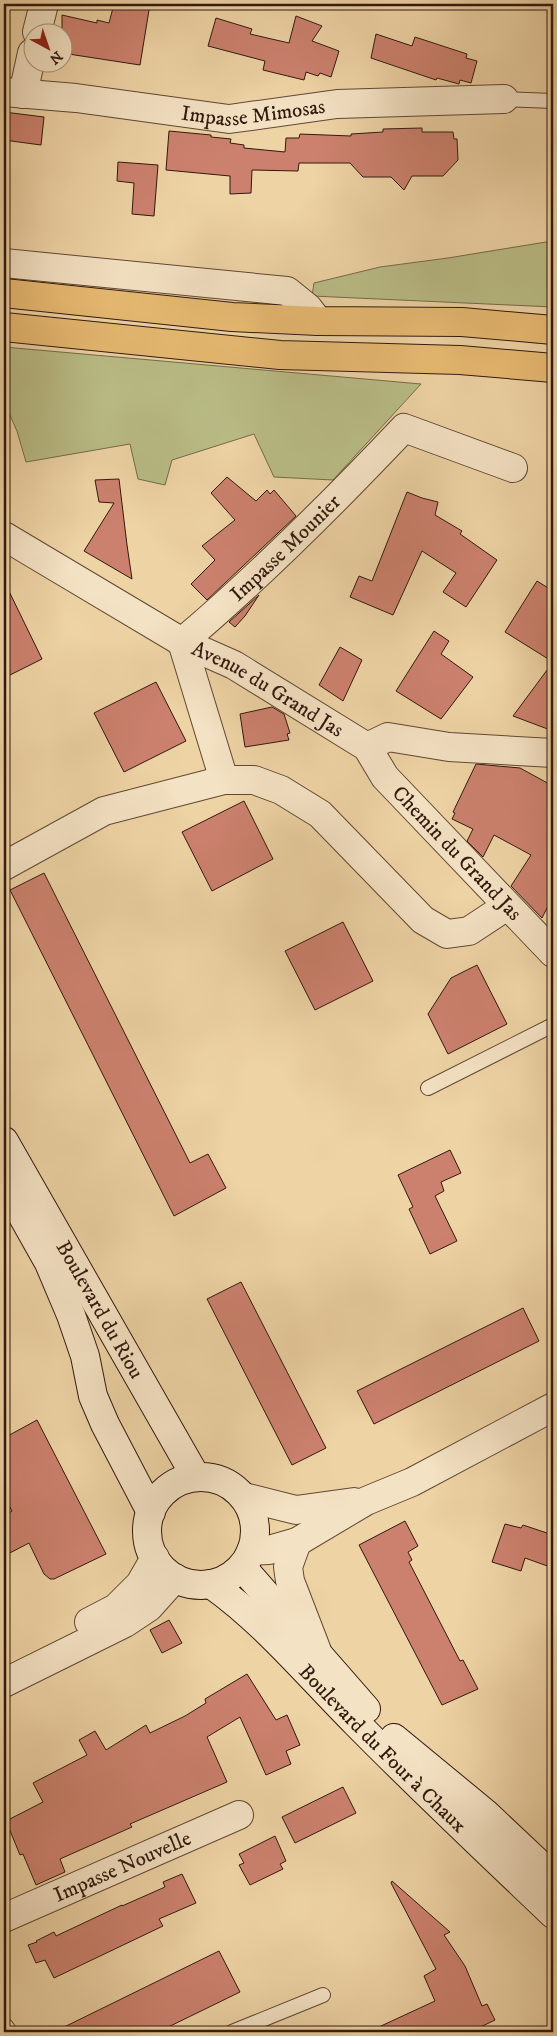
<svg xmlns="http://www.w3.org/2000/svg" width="557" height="2036" font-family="'IM FELL DW Pica',serif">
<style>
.green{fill:#b9bc86;stroke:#756a4a}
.building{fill:#cc816e;stroke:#31190d}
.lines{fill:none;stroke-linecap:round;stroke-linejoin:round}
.lane-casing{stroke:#604833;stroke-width:16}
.street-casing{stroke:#604833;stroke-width:30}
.secondary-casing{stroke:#31190d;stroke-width:30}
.highway-casing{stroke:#31190d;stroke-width:30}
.lane{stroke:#f4e2c4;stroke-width:14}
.street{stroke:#f4e2c4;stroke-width:28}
.secondary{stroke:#f4e2c4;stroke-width:28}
.highway{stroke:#e7ba72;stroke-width:28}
.labels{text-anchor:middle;stroke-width:4;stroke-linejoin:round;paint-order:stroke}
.street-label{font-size:21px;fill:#31190d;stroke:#f4e2c4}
</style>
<rect width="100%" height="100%" fill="#eed3a5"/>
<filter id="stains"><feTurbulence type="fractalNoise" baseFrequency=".004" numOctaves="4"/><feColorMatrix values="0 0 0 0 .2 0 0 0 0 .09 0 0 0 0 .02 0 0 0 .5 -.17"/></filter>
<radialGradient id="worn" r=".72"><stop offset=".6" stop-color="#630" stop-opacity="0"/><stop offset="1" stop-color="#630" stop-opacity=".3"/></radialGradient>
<g class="green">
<path d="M546,242L553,244V307L312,296L314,283L380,267L448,258Z"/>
<path d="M4,347L421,384L333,480L274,477L254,434L172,460L165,485L138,479L130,444L26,462L17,431L4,402Z"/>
</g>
<g class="building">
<path d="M114,4H150L140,65L62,53V15L97,23V20L109,23Z"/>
<path d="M296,16L322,26L312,41L339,51L331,77L320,73L318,76L306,72L304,80L263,70L265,61L208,46L216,18L252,29L250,34L289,43Z"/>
<path d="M376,34L412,46L415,37L467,54L466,58L477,61L471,83L460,80L459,84L437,78L436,80L371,58Z"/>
<path d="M4,112L44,117L41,145L4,140Z"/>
<path d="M422,128V132H453L454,139H457L458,160L443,176H412L404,190L391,177H363L350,163H299L298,171L252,170L251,193L230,194V176L166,170L169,131L211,135V137L231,139L230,143L244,145V148L285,152L286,138H299L300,134L351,136V134L383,132V129Z"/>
<path d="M118,162L158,165L154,216L132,214L134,183L117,181Z"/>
<path d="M227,477L256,501L267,490L270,494L274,490L296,516L207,600L191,584L215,560L202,546L235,520L211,493Z"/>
<path d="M119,479L127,545L132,579L84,551L114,503L99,502L95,480Z"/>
<path d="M407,492L422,498L438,502L435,515L462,531L460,534L497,560L466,607L443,592L456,573L422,551L393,615L350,597L359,576L372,581Z"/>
<path d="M4,581L42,659L4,678Z"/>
<path d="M537,581L553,591V731L513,716L553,662L505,632Z"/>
<path d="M259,595L245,616L235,627L229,622Z"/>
<path d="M434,631L449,641L441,654L473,677L441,719L396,691Z"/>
<path d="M340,647L362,660L343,701L319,685Z"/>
<path d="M156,682L186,741L124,772L94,713Z"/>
<path d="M272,707L284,714L290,733L287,734L289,740L245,747L240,714Z"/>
<path d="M476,764L520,768L553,786V896L542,918L511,886L531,855L494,835L483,857L467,841L473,829L452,819L455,813L453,812Z"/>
<path d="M244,801L273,859L212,891L182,832Z"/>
<path d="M44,873L190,1163L208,1154L226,1188L174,1216L10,890Z"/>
<path d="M343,922L373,981L315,1010L285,951Z"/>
<path d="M477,965L507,1024L448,1054L428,1014L451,978Z"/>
<path d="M450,1150L461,1173L441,1182L444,1191L435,1196L457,1241L430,1254L409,1209L413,1207L398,1175Z"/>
<path d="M241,1282L326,1448L292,1465L207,1299Z"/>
<path d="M523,1308L539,1341L374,1424L357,1391Z"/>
<path d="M37,1420L106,1554L54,1579H50L44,1574L29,1543L4,1556V1516L12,1511L4,1496V1438Z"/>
<path d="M405,1521L418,1546L408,1552L412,1560L409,1562L460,1661L463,1660L478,1689L442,1705L359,1545Z"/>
<path d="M505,1524L521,1528L523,1525L553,1535V1568L525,1558L521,1571L492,1562Z"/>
<path d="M169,1620L182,1643L162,1653L150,1630Z"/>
<path d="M247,1674L276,1720L287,1715L300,1745L286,1751L291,1764L266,1775L240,1717L207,1737L227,1782L130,1824L132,1827L60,1859L65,1872L36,1885L23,1854L20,1855L6,1821L43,1802L33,1783L87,1755L79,1740L95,1731L106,1750L146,1725L150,1733L185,1716L206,1703L205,1699Z"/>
<path d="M343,1787L356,1813L295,1843L282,1817Z"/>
<path d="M275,1836L286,1861L280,1864L283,1869L250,1885L239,1865L244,1863L239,1854Z"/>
<path d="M182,1874L196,1903L159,1919L163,1926L54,1978L45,1960L36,1963L28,1945L37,1942L36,1941L54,1932L56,1936L122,1905V1906L165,1887L163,1882Z"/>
<path d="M392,1881L450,1932L444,1935L465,1966L482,2006L487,2004L495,2020L470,2032H368L435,2001L424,1976L436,1969L391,1883Z"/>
<path d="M219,1951L240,1992L158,2032H54Z"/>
</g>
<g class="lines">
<defs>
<g id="lane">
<path d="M504,99L553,101"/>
<path d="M428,1088L553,1025"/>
<path d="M4,2027L6,2026L10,2032"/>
<path d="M232,2032L323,1995"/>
</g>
<g id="street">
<path d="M37,32L44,4"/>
<path id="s1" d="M4,92L76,98L229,119L337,104L504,99"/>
<path d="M23,94L32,53"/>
<path d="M4,263L287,291L308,308L318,321"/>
<path id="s2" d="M4,536L182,642L234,665L367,747L385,777L553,953"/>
<path d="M367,747L388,737L449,747L553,753"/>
<path id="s3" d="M224,780L182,642C260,576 333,503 404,428L513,468"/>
<path d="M4,866L104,811L224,780H254L281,790L320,814L423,920L447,934L469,931L507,906"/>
<path d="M244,1497L296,1510L354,1502"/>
<path d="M297,1542L288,1567L290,1581L317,1651"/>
<path d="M251,1551L269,1550L297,1542L366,1501L412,1482L553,1407"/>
<path d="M89,1622L116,1608L140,1584L155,1558"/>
<path d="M4,1683L125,1623L149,1607L175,1578"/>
<path id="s4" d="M4,1918L239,1815"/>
</g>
<g id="secondary">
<path id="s5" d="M4,1141L196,1477"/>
<path d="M4,1183L49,1263L71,1315L85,1356L93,1396L105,1424L151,1512"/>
<circle cx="201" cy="1531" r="54"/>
<path d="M242,1567L366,1709"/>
<path id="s6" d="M211,1584C266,1623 309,1676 356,1723C420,1788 487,1851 553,1914"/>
<path d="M394,1738L485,1813L553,1877"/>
</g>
<g id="highway">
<path d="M4,293L232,317L318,321L462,322L553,330"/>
<path d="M4,327L280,355L460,360L553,368"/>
</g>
</defs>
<use href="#lane" class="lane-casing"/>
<use href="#street" class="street-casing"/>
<use href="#secondary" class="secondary-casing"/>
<use href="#highway" class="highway-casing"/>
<use href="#lane" class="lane"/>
<use href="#street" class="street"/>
<use href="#secondary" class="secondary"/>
<use href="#highway" class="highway"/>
</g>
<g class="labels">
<g class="street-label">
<text dy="7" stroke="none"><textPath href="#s1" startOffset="251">Impasse Mimosas</textPath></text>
<text dy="7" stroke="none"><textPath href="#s3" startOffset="284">Impasse Mounier</textPath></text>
<text dy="7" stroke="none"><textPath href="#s2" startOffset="305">Avenue du Grand Jas</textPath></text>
<text dy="7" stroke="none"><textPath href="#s2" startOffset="560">Chemin du Grand Jas</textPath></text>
<text dy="7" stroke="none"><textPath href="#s5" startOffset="194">Boulevard du Riou</textPath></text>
<text dy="7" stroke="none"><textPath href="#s6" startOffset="238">Boulevard du Four à Chaux</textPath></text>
<text dy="7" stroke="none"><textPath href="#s4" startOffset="129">Impasse Nouvelle</textPath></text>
</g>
</g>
<rect width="557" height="2036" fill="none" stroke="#eed3a5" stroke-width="20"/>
<rect x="5" y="5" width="547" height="2026" fill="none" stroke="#31190d" stroke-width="2.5"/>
<rect x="10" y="10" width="537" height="2016" fill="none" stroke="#31190d"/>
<g transform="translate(48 48) rotate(140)"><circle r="24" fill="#f4e2c4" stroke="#a6927b"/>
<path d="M0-4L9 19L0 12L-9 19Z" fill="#8f2418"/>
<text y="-8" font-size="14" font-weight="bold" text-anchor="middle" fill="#31190d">N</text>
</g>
<rect width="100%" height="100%" filter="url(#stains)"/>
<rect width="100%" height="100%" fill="url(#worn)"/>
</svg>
